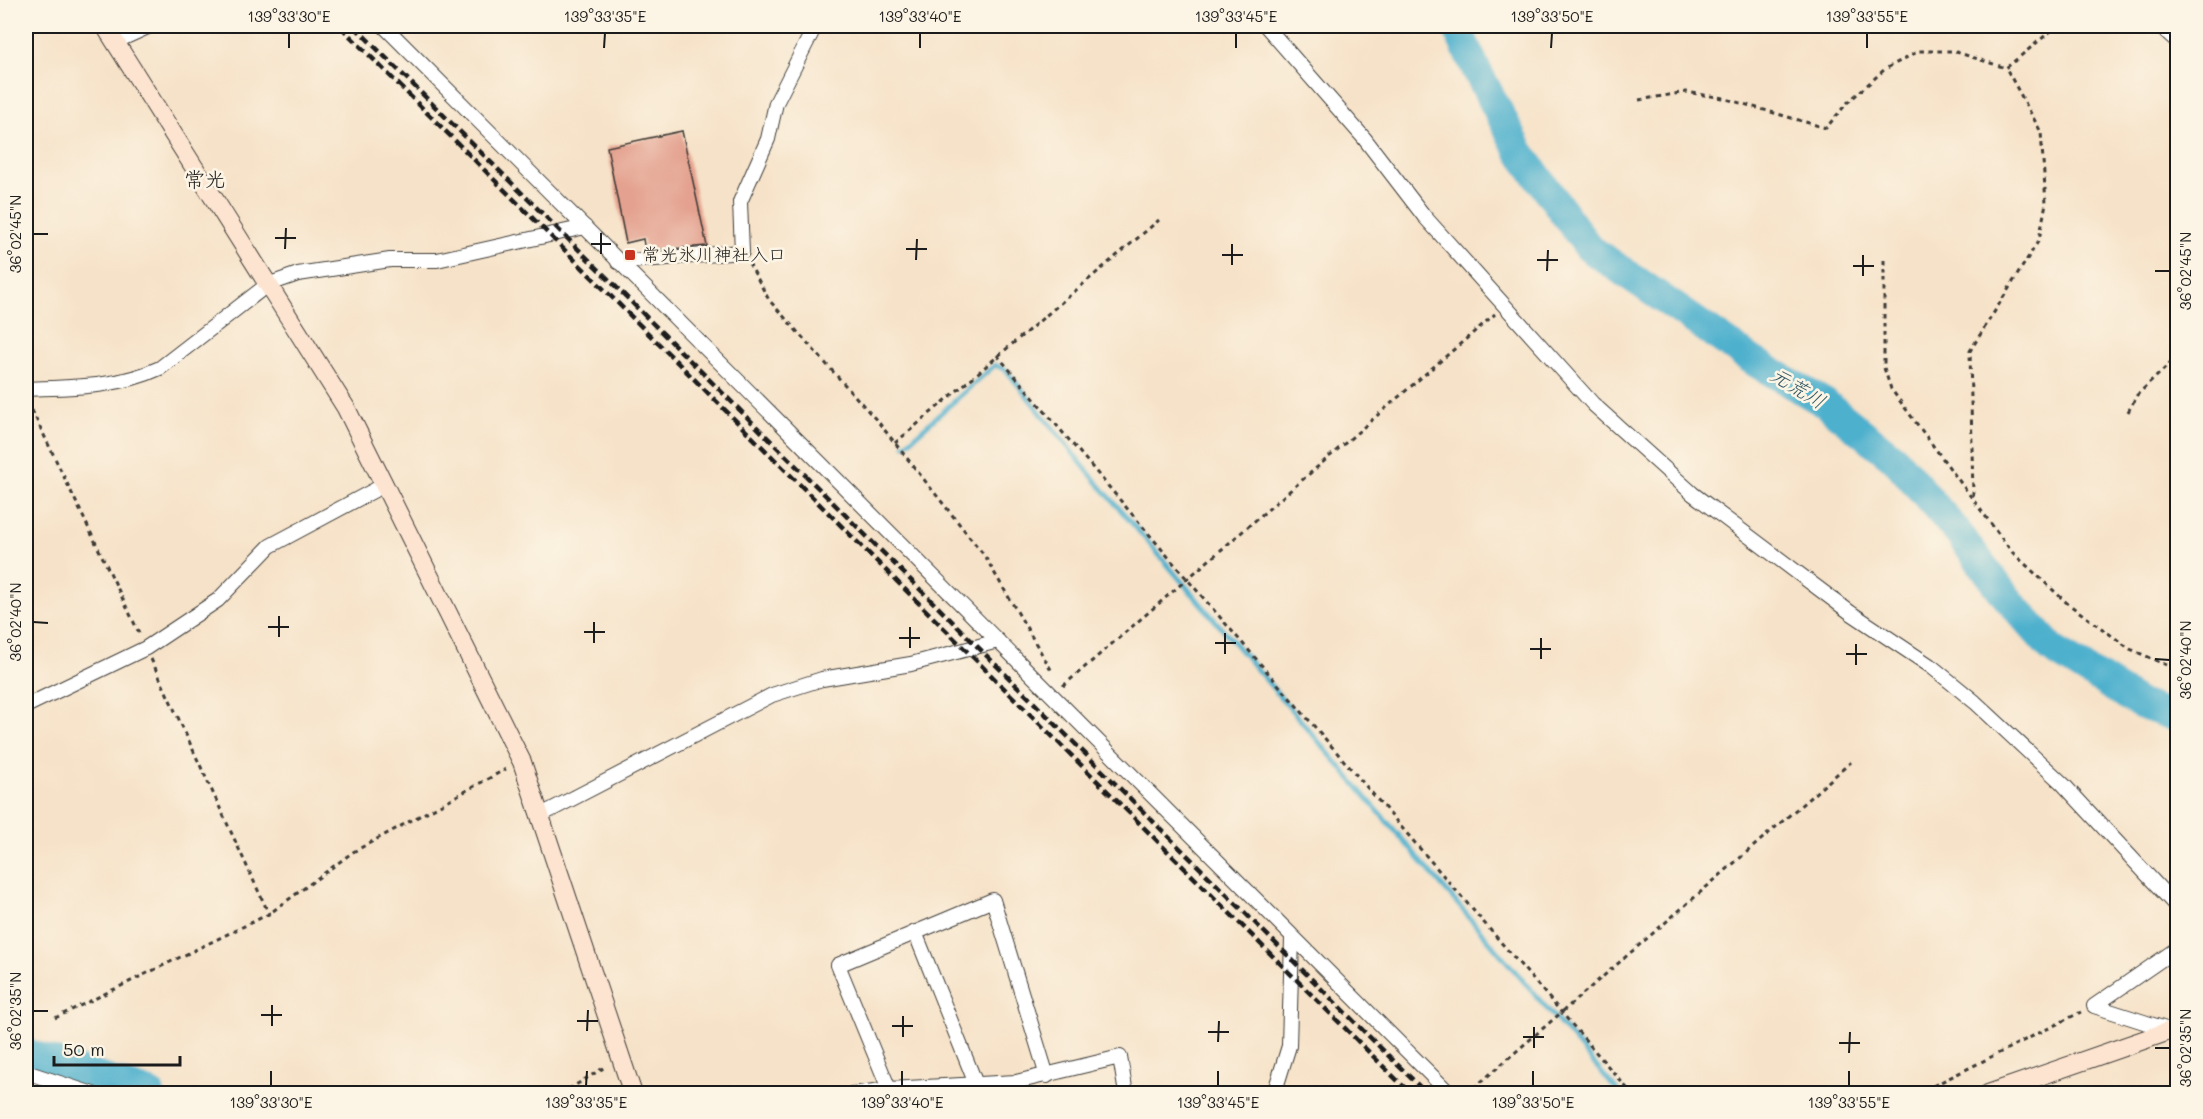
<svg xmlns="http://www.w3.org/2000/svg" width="2203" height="1119" font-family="Mali,'Klee One',sans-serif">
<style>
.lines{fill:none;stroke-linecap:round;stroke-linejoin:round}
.stream{stroke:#4eb0cd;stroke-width:5}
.river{stroke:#4eb0cd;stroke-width:30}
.building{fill:#e4a18f}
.street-casing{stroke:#3d3a36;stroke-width:16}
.secondary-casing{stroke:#3d3a36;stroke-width:20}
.path{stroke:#3d3a36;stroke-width:3;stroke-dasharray:4.5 4.5;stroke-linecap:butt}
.street{stroke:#fff;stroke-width:14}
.secondary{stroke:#fde4d0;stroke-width:18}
.rail{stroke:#1c1c1c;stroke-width:4.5;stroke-dasharray:9 4.5;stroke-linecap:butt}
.ticks{fill:none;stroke:#1c1c1c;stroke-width:2}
.poi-dot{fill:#c8321e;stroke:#fcf5e5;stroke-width:2}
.labels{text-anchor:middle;stroke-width:5;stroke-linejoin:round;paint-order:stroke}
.poi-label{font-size:18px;fill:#1c1c1c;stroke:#fcf5e5;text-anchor:start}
.water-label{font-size:20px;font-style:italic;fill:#305763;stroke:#fcf5e5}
.quarter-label{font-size:21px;fill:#1c1c1c;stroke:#fcf5e5}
.neatline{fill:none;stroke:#1c1c1c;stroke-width:2}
.ticks-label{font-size:15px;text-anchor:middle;fill:#1c1c1c}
</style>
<rect width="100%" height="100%" fill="#fcf5e5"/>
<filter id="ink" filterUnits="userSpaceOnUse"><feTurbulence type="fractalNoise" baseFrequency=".0167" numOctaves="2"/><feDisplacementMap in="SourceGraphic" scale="12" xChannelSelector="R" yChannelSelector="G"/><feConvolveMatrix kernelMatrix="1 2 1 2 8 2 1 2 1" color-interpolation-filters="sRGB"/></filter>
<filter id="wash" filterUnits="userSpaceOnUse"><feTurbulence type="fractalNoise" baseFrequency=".008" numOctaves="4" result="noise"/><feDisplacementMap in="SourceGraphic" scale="24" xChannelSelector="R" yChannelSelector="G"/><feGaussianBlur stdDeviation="1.35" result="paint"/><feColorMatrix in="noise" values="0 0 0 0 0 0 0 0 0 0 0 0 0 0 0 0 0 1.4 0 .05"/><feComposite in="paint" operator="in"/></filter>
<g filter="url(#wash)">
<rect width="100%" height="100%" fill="#f6e2c8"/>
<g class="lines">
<path class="stream" d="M905,445L995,365L1006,370L1089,473L1620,1094"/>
<g class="river">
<path d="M1456,26L1477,71L1520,152L1589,248L1755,362L1826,404L1895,459L1959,534L2008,599L2052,649L2140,704L2178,718"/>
<path d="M26,1053L150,1094"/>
</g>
</g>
<g id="blocks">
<path class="building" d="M682,131L707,246L645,251L643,239L626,243L607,147Z"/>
</g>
</g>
<g filter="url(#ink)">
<use href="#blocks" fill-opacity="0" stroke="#3d3a36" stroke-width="1.5"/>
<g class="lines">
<defs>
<g id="street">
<path d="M384,26L1450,1094"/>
<path d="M1266,26L1364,138L1424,216L1593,404L1693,494L1851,613L1932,667L1975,702L2063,784L2178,908"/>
<path d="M2160,26L2178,42"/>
<path d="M117,41L150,26"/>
<path d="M618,262L742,252L740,202L768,139L776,103L812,32L811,26"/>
<path d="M26,389C72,387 117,388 160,368L267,285L298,274L390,260H437L585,227"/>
<path d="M26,706L146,648L218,600L270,546L384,485"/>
<path d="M539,816L772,695L822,679L911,664L998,641"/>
<path d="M915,932L976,1084"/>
<path d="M2172,1031L2094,1006L2178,948"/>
<path d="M26,1072L93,1094"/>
<path d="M889,1089L838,965L993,900L1047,1076"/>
<path d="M852,1094L889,1089L1016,1082L1120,1057L1126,1094"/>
<path d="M1274,1094L1289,1046L1292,938"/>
</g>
<g id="secondary">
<path d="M105,26L346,408L522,762L633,1094"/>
<path d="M1988,1094L2178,1028"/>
</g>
</defs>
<use href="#street" class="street-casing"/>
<use href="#secondary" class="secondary-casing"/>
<g class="path">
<path d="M1639,100L1686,92L1723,98L1826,128L1847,103L1885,69L1919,51H1953L2006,68L2057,26"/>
<path d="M1884,260V368L1891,389L2012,552L2067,603L2130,649L2178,670"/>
<path d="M749,263L769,300L879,423L984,555L1053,673"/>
<path d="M997,355L1187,579L1632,1094"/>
<path d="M28,402L140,635"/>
<path d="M2128,412L2137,395L2178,356"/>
<path d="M895,443L1159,220"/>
<path d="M1973,496L1970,351L2039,240L2046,203L2041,132L2006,68"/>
<path d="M151,659L269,914"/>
<path d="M1063,686L1495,314"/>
<path d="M55,1018L269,914L353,852L506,769"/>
<path d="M561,1094L605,1067"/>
<path d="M1467,1094L1851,762"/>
<path d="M1917,1094L2081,1012"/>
</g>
<use href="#street" class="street"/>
<use href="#secondary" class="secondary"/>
<g class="rail">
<path d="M340,26L1411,1094"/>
<path d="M354,26L1427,1094"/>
</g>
</g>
</g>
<path class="ticks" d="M289,48V33M604,48L605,33M920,48V33M1236,48V33M1551,48L1552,33M1867,48V33M33,234H48M275,238H296M591,244H611M285,249L286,228M906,249H927M601,254V233M1222,255H1243M916,260L917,239M1537,260H1558M1232,265V244M1853,266H1874M1547,271L1548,250M2155,271H2170M1863,276V255M33,622L48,623M268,627H289M584,632H605M279,637V616M899,638H920M594,643V622M1215,643H1236M910,648V627M1530,649H1551M1225,654V633M1846,654H1867M1541,659V638M2155,659L2170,660M1856,665V644M33,1011H48M261,1015H282M577,1021H598M272,1026V1005M892,1026H913M587,1031L588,1010M1208,1032H1229M903,1037V1016M1523,1037H1544M1218,1042L1219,1021M1839,1043H1860M1534,1048V1027M2155,1048H2170M1849,1053L1850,1032M271,1086V1071M586,1086L587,1071M902,1086V1071M1218,1086V1071M1533,1086V1071M1849,1086V1071"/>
<rect class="poi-dot" x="624" y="249" width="12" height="12" rx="3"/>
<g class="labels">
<g class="poi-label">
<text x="642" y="261">常光氷川神社入口</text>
</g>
<g class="water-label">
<text transform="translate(1798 388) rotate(31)" y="7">元荒川</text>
</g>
<g class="quarter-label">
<text x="205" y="187">常光</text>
</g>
</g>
<rect width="2203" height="1119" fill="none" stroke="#fcf5e5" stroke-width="66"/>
<path d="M54 1056v9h126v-9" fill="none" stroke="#1c1c1c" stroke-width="3"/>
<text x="63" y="1056" font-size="18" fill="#1c1c1c" stroke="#fcf5e5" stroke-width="4.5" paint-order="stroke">50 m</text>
<rect x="33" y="33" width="2137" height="1053" class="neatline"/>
<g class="ticks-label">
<text x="289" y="22">139°33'30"E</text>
<text x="605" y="22">139°33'35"E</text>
<text x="920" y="22">139°33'40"E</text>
<text x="1236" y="22">139°33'45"E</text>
<text x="1552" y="22">139°33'50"E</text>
<text x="1867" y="22">139°33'55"E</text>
<text transform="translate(16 234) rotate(-90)" y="5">36°02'45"N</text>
<text transform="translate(2186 271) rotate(-90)" y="5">36°02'45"N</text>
<text transform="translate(16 622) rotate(-90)" y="5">36°02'40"N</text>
<text transform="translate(2186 660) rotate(-90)" y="5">36°02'40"N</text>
<text transform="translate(16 1011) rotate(-90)" y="5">36°02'35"N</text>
<text transform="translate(2186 1048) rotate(-90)" y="5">36°02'35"N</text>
<text x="271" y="1108">139°33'30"E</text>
<text x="586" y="1108">139°33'35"E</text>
<text x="902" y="1108">139°33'40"E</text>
<text x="1218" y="1108">139°33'45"E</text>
<text x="1533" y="1108">139°33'50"E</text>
<text x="1849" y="1108">139°33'55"E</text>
</g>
</svg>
